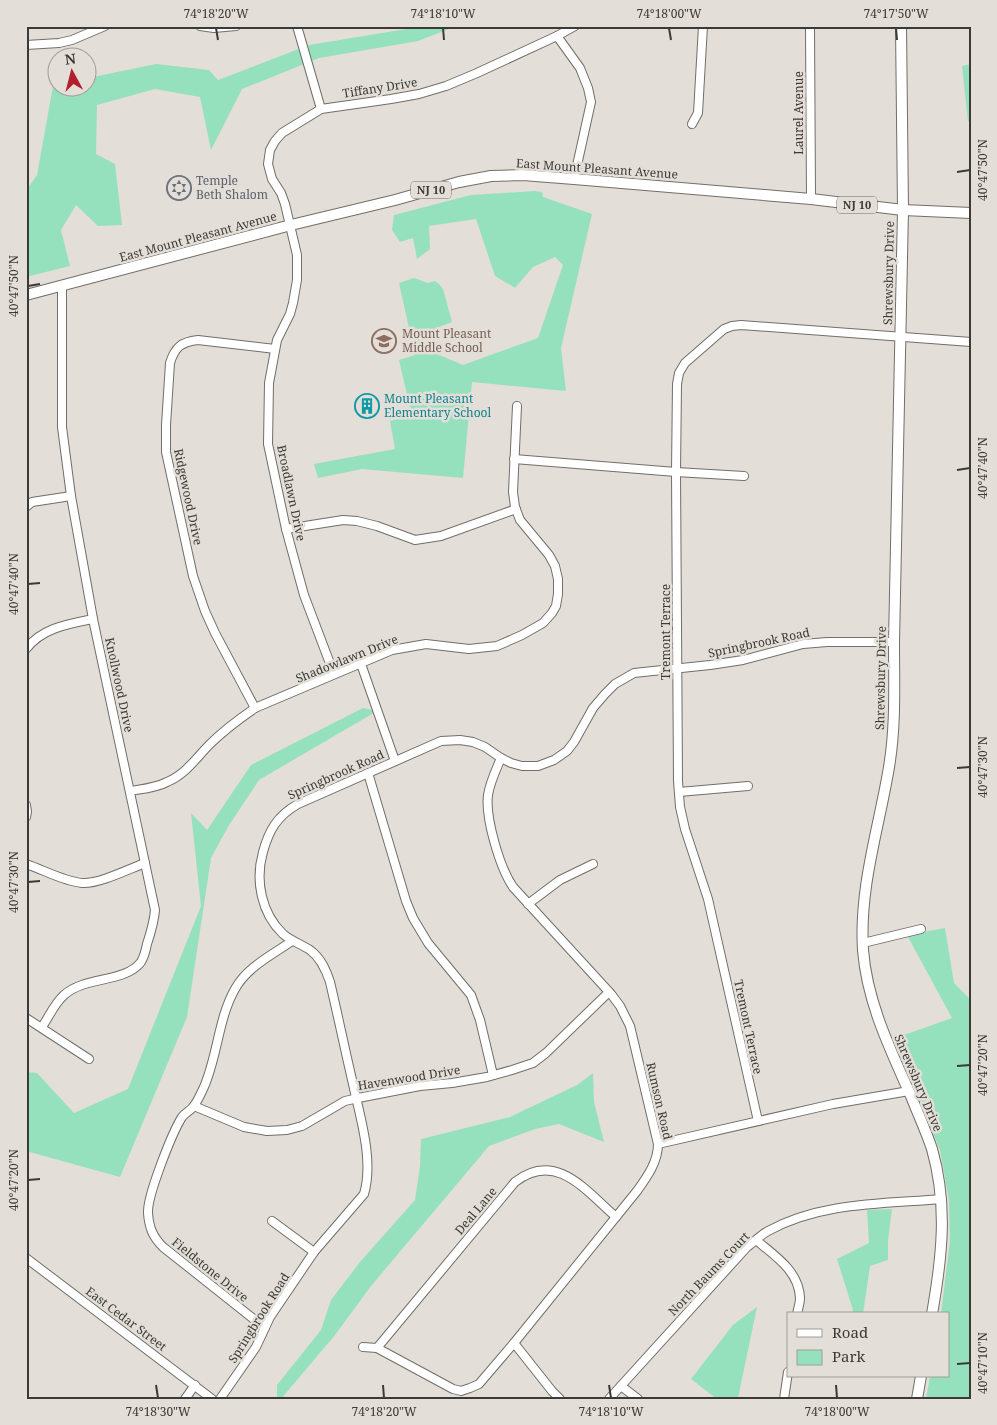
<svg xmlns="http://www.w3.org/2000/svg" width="997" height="1425" font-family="'Noto Serif',serif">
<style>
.green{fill:#96e1bd}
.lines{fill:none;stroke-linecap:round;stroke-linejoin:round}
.minor-casing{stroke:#726e68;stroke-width:10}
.major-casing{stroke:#726e68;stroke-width:12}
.minor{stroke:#fff;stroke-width:8}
.major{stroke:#fff;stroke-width:10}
.ticks{fill:none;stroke:#3c3a37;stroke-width:2}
.labels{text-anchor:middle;stroke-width:5;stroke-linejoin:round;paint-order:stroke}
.shield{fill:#e3ded7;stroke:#6e6b67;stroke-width:1}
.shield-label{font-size:11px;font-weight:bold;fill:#3c3a37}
.street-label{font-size:12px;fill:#3c3a37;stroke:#e3ded7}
.worship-label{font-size:12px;fill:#5b616d;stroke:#e3ded7;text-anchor:start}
.education-label{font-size:12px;fill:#785e54;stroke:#e3ded7;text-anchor:start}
.culture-label{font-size:12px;fill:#0d838f;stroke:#e3ded7;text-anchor:start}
.neatline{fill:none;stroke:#3c3a37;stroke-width:2}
.ticks-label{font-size:12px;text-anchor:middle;fill:#3c3a37}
</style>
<rect width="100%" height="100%" fill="#e3ded7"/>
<g class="green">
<path d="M413,26H457L418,41L319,58L242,89L211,150L200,97L155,89L97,105L96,154L115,164L122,225L98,226L76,205L61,230L70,266L26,277V191L37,175L57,64L58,88H88V78L156,64L209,70L218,80L309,45L406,29Z"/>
<path d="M971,64V123L968,121L962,66Z"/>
<path d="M535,191L542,192L543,197L592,214L561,348L566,391L472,382L463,478L362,469L318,478L314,464L395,449L390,421L412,416L399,360L415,355L399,283L414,278L428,283L435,281L439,284L443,289L452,322L419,335L427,350L463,365L538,338L563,265L555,257L533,267L515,288L495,276L476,219L429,226L430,249L417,259L413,238L400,242L392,230L394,215L471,195Z"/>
<path d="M363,708L377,711L259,780L229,825L211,858L187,1017L120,1177L26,1151V1072L37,1073L74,1113L128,1089L201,906L191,813L207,830L251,765Z"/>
<path d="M945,928L954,983L971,1000V1399H926L930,1376H948V1314H941L950,1241L949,1201L940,1150L894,1037L907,1034L952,1018L907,935Z"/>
<path d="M593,1073L594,1102L604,1142L559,1124L535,1129L489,1146L371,1286L335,1335L281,1399H277V1385L321,1330L331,1300L360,1262L415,1200L420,1166L421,1139L510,1117L577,1085Z"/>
<path d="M892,1209L888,1240V1260L870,1266L863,1314H852L853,1310L837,1259L869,1243L867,1210Z"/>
<path d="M757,1307L738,1398L717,1399L691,1379L733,1325Z"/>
</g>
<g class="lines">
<defs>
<g id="minor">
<path d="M200,26L214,28L236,26"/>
<path d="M297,26L321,109"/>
<path d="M810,26L811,199"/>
<path d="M557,36L580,68L588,88L591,102L574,179"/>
<path d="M26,45L59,43L72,40L105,26"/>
<path d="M692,124L698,113L703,26"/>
<path d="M514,459L676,472L744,476"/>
<path d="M26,507L32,502L71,496"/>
<path d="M286,529L343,520L357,521L377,526L415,540L441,536L516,509"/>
<path d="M26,649C42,628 68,624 93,619"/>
<path d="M361,664L395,761"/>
<path d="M334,674L304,595L286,529L268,444L269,383L277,340L290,314L293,303L297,280V255L285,204L281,193L272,179L268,164L270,150L275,141L282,133L321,109L391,99L419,94L446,86L477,73L557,36L575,26"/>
<path d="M255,708L215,633L205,611L193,576L166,452V425L170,363C175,347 181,342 198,340L275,349"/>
<path d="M368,773L406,901L413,918L428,943L471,995L480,1020L493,1075"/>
<path d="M130,791C142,789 156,788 167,782C186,774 196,758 210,744C224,730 239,719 255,708L392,650L426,644L469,649L497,646L522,635L543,623L552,613L556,606L558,594V579L555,566L549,555L520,520L515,507L513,492L517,406"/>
<path d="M679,792L748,786"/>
<path d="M26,805L27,812L26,817"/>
<path d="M26,864C44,870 63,881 82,883C99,884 129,869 145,863"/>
<path d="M528,904L560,880L593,864"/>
<path d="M863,943L921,929"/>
<path d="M26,1018L89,1059"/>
<path d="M42,1027C49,1017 54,1004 64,995C85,976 125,983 141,962C144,957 146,949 147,944C151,932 154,922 155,910L93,619L71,496L62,427V285"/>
<path d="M194,1106L244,1127L267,1131L287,1130L302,1126L345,1101L358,1098L420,1086L452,1083L487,1077L512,1070L533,1063L546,1053L609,992"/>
<path d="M758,1121L708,899L685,829L680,807L678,781L676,472L677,384L679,373L685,363L724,329L732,326L741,325L971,342"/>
<path d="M658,1144L833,1104L909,1091"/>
<path d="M272,1221L314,1252"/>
<path d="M756,1240C775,1256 799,1271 800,1298C800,1303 798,1309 797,1314"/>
<path d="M26,1258L212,1399"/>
<path d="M265,1328L163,1247C153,1237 149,1228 148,1213C147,1196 172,1133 182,1117C185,1113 190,1111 193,1107C198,1101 201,1093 204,1087C218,1055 218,1019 235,989C247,967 272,955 292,941"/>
<path d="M514,1343L552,1391L560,1399"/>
<path d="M363,1347L377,1348L453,1389L461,1391L470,1388L479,1384L514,1343L637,1191C647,1177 658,1162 658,1144L630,1026L620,1006L611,994L513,887C500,868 485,818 488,795C490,782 496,770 501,758"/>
<path d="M377,1348L515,1182C556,1150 586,1191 616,1217"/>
<path d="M621,1386L638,1399"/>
<path d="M185,1399L195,1385"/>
<path d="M220,1399L256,1347L270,1317L314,1252L364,1194C374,1160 360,1117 353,1084C345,1050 338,1016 330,982C326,970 321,958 310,950C301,944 291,941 283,934C261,913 255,880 263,852C269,830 277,816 298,804L441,741L460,740L473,742L485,747L501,758L511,763L522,766H538L554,760L567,751L574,742L593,708L605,694L615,684L634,673L710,665L743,660L803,644L827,642H894"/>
<path d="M609,1399L747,1247C754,1242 761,1235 768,1231C821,1202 883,1204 942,1199"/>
<path d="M784,1399L788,1372"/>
</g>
<g id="major">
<path d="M901,26L903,210L894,642C894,684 896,725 889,767C879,828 859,887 863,950C867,1002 890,1049 911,1096C918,1114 926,1131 932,1149C948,1205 942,1257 932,1314"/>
<path d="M26,295L291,225L395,200L459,182L491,176L523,175L574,179L811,199L903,210L971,213"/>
<path d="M917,1399L921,1376"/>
</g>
</defs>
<use href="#minor" class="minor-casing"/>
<use href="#major" class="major-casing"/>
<use href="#minor" class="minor"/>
<use href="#major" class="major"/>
</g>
<path class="ticks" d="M216,28L218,40M443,28L444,40M669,28L671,40M896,28L897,40M957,172L970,170M28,286L40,284M957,470L970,468M28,584L40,583M957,768L970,767M28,882L40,881M957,1066L970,1065M28,1180L40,1179M957,1364L970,1363M156,1385L158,1398M383,1385L384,1398M609,1385L611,1398M836,1385L837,1398"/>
<defs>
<symbol id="synagogue-ring" viewBox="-11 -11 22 22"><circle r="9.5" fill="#e3ded7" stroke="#6b7280" stroke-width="1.5"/><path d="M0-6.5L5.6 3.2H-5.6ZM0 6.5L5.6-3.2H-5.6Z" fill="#6b7280"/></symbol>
<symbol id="school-ring" viewBox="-11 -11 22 22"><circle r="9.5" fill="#e3ded7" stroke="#8d6e63" stroke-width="1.5"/><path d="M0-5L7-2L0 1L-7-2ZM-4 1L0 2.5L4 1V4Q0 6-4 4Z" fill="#8d6e63"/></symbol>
<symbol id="building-ring" viewBox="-11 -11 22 22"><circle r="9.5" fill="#e3ded7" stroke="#0f9aa8" stroke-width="1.5"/><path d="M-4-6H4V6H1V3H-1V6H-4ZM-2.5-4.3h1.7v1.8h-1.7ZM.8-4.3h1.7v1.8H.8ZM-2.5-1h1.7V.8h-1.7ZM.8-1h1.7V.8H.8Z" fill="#0f9aa8"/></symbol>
</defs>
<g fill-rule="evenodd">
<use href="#synagogue-ring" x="165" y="174" width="28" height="28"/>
<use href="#school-ring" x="370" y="327" width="28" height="28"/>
<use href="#building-ring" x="353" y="392" width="28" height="28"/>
</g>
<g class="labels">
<g class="shield">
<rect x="411" y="181.5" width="40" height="17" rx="4"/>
<rect x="837" y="196.5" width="40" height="17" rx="4"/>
</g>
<g class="shield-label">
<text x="431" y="194">NJ 10</text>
<text x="857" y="209">NJ 10</text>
</g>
<g class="street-label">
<text transform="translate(380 88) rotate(-9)" y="4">Tiffany Drive</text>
<text transform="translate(799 113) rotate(-90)" y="4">Laurel Avenue</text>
<text transform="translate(597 169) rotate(4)" y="4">East Mount Pleasant Avenue</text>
<text transform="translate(198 237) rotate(-15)" y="4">East Mount Pleasant Avenue</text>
<text transform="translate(889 273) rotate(-89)" y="4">Shrewsbury Drive</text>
<text transform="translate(291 493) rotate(78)" y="4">Broadlawn Drive</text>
<text transform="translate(188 497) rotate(78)" y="4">Ridgewood Drive</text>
<text transform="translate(666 632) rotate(-90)" y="4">Tremont Terrace</text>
<text transform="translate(759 643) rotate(-12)" y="4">Springbrook Road</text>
<text transform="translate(347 659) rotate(-22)" y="4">Shadowlawn Drive</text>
<text transform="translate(881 678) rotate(-89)" y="4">Shrewsbury Drive</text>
<text transform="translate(119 685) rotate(78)" y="4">Knollwood Drive</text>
<text transform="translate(336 775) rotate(-24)" y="4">Springbrook Road</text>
<text transform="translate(748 1027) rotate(78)" y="4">Tremont Terrace</text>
<text transform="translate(409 1078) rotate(-9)" y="4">Havenwood Drive</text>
<text transform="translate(918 1083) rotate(67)" y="4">Shrewsbury Drive</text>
<text transform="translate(659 1101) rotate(77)" y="4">Rumson Road</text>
<text transform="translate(476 1211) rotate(-50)" y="4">Deal Lane</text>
<text transform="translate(210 1270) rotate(39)" y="4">Fieldstone Drive</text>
<text transform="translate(709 1274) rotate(-46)" y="4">North Baums Court</text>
<text transform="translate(259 1318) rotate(-58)" y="4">Springbrook Road</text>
<text transform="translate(126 1319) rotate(37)" y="4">East Cedar Street</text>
</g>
<g class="worship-label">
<text x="196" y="185">Temple<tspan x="196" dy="14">Beth Shalom</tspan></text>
</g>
<g class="education-label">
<text x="402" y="338">Mount Pleasant<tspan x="402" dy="14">Middle School</tspan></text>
</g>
<g class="culture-label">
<text x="384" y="403">Mount Pleasant<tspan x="384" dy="14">Elementary School</tspan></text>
</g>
</g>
<rect width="997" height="1425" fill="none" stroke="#e3ded7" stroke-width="55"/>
<rect x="787" y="1312" width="162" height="65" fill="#e3ded7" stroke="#a09c97"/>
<rect x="797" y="1329" width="25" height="8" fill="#ffffff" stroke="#a09c97"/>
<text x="832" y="1338" font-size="15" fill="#3c3a37">Road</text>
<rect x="797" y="1350" width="25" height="15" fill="#96e1bd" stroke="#a09c97"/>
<text x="832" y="1362" font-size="15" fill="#3c3a37">Park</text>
<g transform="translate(72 72) rotate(353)"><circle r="24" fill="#e3ded7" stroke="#a09c97"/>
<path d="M0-4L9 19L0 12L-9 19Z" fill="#b2202e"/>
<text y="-8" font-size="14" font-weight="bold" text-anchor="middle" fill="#3c3a37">N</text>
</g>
<rect x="28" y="28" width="942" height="1370" class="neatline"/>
<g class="ticks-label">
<text x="216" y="18">74°18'20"W</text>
<text x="443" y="18">74°18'10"W</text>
<text x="669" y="18">74°18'00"W</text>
<text x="896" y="18">74°17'50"W</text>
<text transform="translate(983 170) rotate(-90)" y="4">40°47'50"N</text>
<text transform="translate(14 286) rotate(-90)" y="4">40°47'50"N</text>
<text transform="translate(983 468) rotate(-90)" y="4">40°47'40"N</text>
<text transform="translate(14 584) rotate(-90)" y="4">40°47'40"N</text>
<text transform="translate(983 767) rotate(-90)" y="4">40°47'30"N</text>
<text transform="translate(14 882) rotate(-90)" y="4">40°47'30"N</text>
<text transform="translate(983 1065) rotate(-90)" y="4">40°47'20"N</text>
<text transform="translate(14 1180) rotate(-90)" y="4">40°47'20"N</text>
<text transform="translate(983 1363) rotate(-90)" y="4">40°47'10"N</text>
<text x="158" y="1416">74°18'30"W</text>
<text x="384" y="1416">74°18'20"W</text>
<text x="611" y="1416">74°18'10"W</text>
<text x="837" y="1416">74°18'00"W</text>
</g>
</svg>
